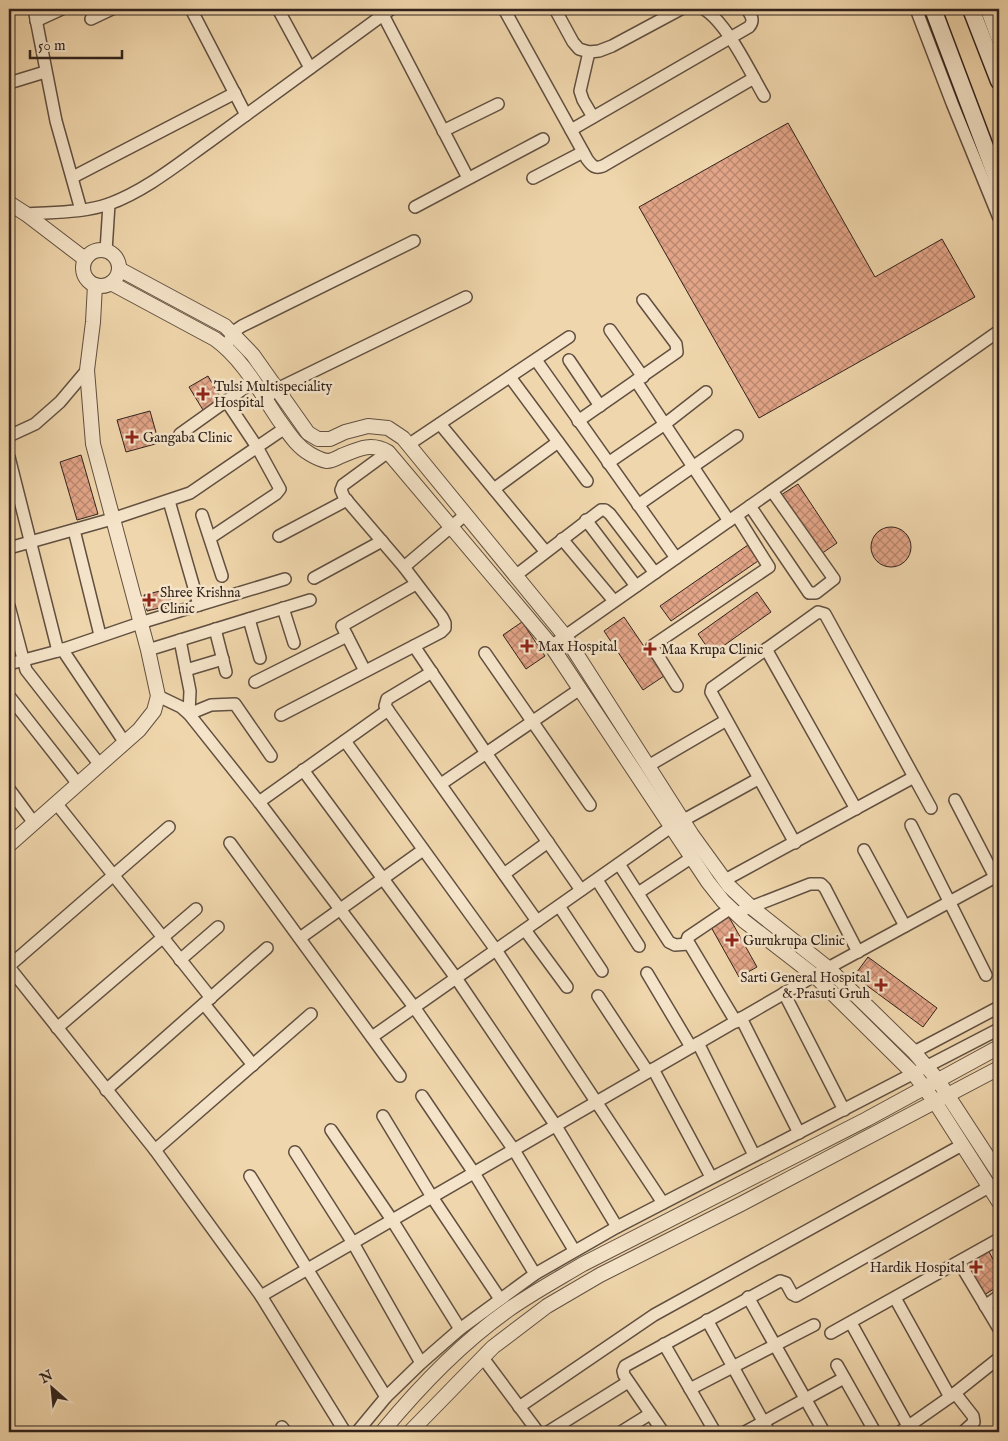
<svg xmlns="http://www.w3.org/2000/svg" width="1008" height="1441" font-family="'IM FELL English',serif">
<style>
.building{fill:url(#building-cross-hatch);stroke:#31231d}
.lines{fill:none;stroke-linecap:round;stroke-linejoin:round}
.minor-casing{stroke:#615041;stroke-width:14}
.tertiary-casing{stroke:#615041;stroke-width:16}
.secondary-casing{stroke:#31231d;stroke-width:19}
.minor{stroke:#f5e4c9;stroke-width:11}
.tertiary{stroke:#f5e4c9;stroke-width:14}
.secondary{stroke:#f5e4c9;stroke-width:16}
.poi-dot{fill:#8f2418;stroke:#f5e4c9;stroke-width:2}
.labels{text-anchor:middle;stroke-width:5;stroke-linejoin:round;paint-order:stroke}
.poi-label{font-size:14px;fill:#31231d;stroke:#f5e4c9;text-anchor:start}
</style>
<defs>
<pattern id="building-cross-hatch" width="8" height="8" patternUnits="userSpaceOnUse" patternTransform="scale(1.25)"><rect width="8" height="8" fill="#e3a588"/><path d="M0 0l8 8M0 8l8-8" fill="none" stroke="#b9866f"/></pattern>
</defs>
<rect width="100%" height="100%" fill="#f0d6ac"/>
<filter id="stains"><feTurbulence type="fractalNoise" baseFrequency=".004" numOctaves="4"/><feColorMatrix values="0 0 0 0 .2 0 0 0 0 .09 0 0 0 0 .02 0 0 0 .5 -.17"/></filter>
<radialGradient id="worn" r=".72"><stop offset=".6" stop-color="#630" stop-opacity="0"/><stop offset="1" stop-color="#630" stop-opacity=".3"/></radialGradient>
<g class="building">
<path d="M788,123L875,277L942,239L975,297L759,418L639,207Z"/>
<path d="M208,376L222,400L203,410L189,387Z"/>
<path d="M150,411L159,443L126,452L117,420Z"/>
<path d="M81,455L98,514L77,520L60,462Z"/>
<path d="M798,484L837,543L821,554L781,495Z"/>
<circle cx="891" cy="547" r="20"/>
<path d="M748,545L758,561L671,621L660,606Z"/>
<path d="M168,589L172,605L147,611L144,595Z"/>
<path d="M757,592L771,612L712,654L698,634Z"/>
<path d="M624,617L664,676L643,690L604,631Z"/>
<path d="M522,622L545,656L526,669L503,635Z"/>
<path d="M729,917L757,967L739,977L711,927Z"/>
<path d="M868,957L937,1008L923,1027L854,976Z"/>
<path d="M988,1250L999,1270V1286L984,1295L966,1263Z"/>
</g>
<g class="lines">
<defs>
<g id="minor">
<path d="M34,9L56,121L81,210"/>
<path d="M191,9L246,115"/>
<path d="M278,9L310,68"/>
<path d="M380,9L468,178"/>
<path d="M504,9L587,159C592,166 595,169 603,166L754,78"/>
<path d="M555,9L573,42L579,49L589,52L599,51L612,46L681,9"/>
<path d="M704,9C727,23 750,72 764,96"/>
<path d="M916,9L952,103L999,218"/>
<path d="M986,9L999,44"/>
<path d="M91,19L112,9"/>
<path d="M36,21L62,9"/>
<path d="M589,52L580,91L583,100L593,117"/>
<path d="M9,83L45,72"/>
<path d="M571,130L749,27C755,20 751,16 747,9"/>
<path d="M443,131L498,104"/>
<path d="M73,177L235,93"/>
<path d="M533,178L583,152"/>
<path d="M415,207L543,139"/>
<path d="M26,214C53,212 83,213 109,204C145,191 178,164 209,142C270,98 330,53 391,9"/>
<path d="M106,251L109,204"/>
<path d="M610,330L643,377"/>
<path d="M229,341L233,332L242,326L414,241"/>
<path d="M536,360L676,558"/>
<path d="M569,360L600,406"/>
<path d="M510,377L587,481"/>
<path d="M636,381L729,521"/>
<path d="M265,399L277,389L466,297"/>
<path d="M578,421L677,352L676,344L643,300"/>
<path d="M440,424L545,551"/>
<path d="M180,434L253,382"/>
<path d="M9,436L35,424L60,402L87,370"/>
<path d="M408,445L569,337"/>
<path d="M9,457L58,651"/>
<path d="M608,463L665,424L706,392"/>
<path d="M494,489L558,442"/>
<path d="M169,501L199,605"/>
<path d="M638,505L737,436"/>
<path d="M750,506L809,593H816L834,579L772,491"/>
<path d="M202,515L222,576"/>
<path d="M586,520L636,586"/>
<path d="M74,530L100,635"/>
<path d="M279,536L347,500"/>
<path d="M210,538L276,494L280,489L257,447L227,402"/>
<path d="M562,539L614,601"/>
<path d="M9,548L112,519L190,493L285,428"/>
<path d="M404,567L465,515"/>
<path d="M515,576L601,510H605L610,514L655,573"/>
<path d="M314,578L382,541"/>
<path d="M9,606L26,670L100,765"/>
<path d="M283,608L294,643"/>
<path d="M249,619L260,658"/>
<path d="M215,629L226,672"/>
<path d="M180,640L190,691L189,714L211,705L235,704L271,756"/>
<path d="M414,646L486,753L581,890"/>
<path d="M551,646L999,331"/>
<path d="M62,649L125,743"/>
<path d="M766,649L856,809"/>
<path d="M148,650L310,600"/>
<path d="M485,653L590,805"/>
<path d="M9,664L58,651L140,623L285,579"/>
<path d="M186,670L223,659"/>
<path d="M365,671L342,626L416,584"/>
<path d="M432,672L387,699L385,706L537,921"/>
<path d="M255,682L347,636"/>
<path d="M677,686L652,646L769,567L737,516"/>
<path d="M9,696L78,784"/>
<path d="M158,696L181,707L189,714L259,802L414,1007L514,1150L574,1250"/>
<path d="M281,715L441,632L445,628V623L442,617L404,567L344,497L341,490L343,485L388,452"/>
<path d="M345,741L496,950L663,1203"/>
<path d="M648,766L725,721"/>
<path d="M303,770L456,978L556,1126L617,1227"/>
<path d="M441,784L580,689"/>
<path d="M9,789L34,823"/>
<path d="M955,800L995,877"/>
<path d="M259,802L388,710"/>
<path d="M56,803L211,998"/>
<path d="M911,825L986,975"/>
<path d="M230,843L400,1076"/>
<path d="M795,843L711,692L712,688L818,612L825,614L931,808"/>
<path d="M864,850L905,926"/>
<path d="M619,864L669,942L675,945L689,944"/>
<path d="M504,874L548,842"/>
<path d="M597,880L639,946"/>
<path d="M725,880L914,777"/>
<path d="M638,893L691,858"/>
<path d="M559,906L602,971"/>
<path d="M731,908L688,937L687,940L736,1022"/>
<path d="M736,913L810,884H821L825,888L858,952"/>
<path d="M525,930L567,987"/>
<path d="M300,938L423,850"/>
<path d="M180,960L218,927"/>
<path d="M9,966L169,827"/>
<path d="M9,967L155,1150L261,1296L345,1432"/>
<path d="M647,973L691,1047"/>
<path d="M784,993L844,1110"/>
<path d="M598,996L648,1072"/>
<path d="M204,1004L253,1065"/>
<path d="M741,1018L799,1133"/>
<path d="M57,1028L196,909"/>
<path d="M372,1037L671,827L758,779"/>
<path d="M698,1043L754,1155"/>
<path d="M914,1052L999,1007"/>
<path d="M653,1069L711,1177"/>
<path d="M106,1090L267,948"/>
<path d="M422,1096L474,1173L535,1274"/>
<path d="M383,1116L432,1197L500,1299"/>
<path d="M331,1130L392,1220L460,1329"/>
<path d="M155,1150L311,1014"/>
<path d="M295,1152L353,1243L421,1363"/>
<path d="M250,1176L386,1397"/>
<path d="M959,1262L999,1329"/>
<path d="M261,1296L828,968L999,875"/>
<path d="M748,1297L824,1432"/>
<path d="M895,1298L950,1397"/>
<path d="M985,1306L999,1296"/>
<path d="M707,1320L769,1432"/>
<path d="M851,1323L908,1426"/>
<path d="M831,1333L999,1239"/>
<path d="M664,1344L715,1432"/>
<path d="M483,1358L538,1432"/>
<path d="M837,1365L875,1432"/>
<path d="M690,1389L814,1325"/>
<path d="M955,1393L973,1416L974,1422L963,1432"/>
<path d="M519,1407L654,1315L962,1145"/>
<path d="M282,1427L286,1432"/>
<path d="M357,1432L386,1397L421,1363L460,1329L535,1274L617,1227L999,1029"/>
<path d="M548,1432L628,1382"/>
<path d="M621,1432L650,1414"/>
<path d="M663,1432L624,1375L623,1371L625,1366L780,1281L786,1283L792,1294L796,1296L989,1187"/>
<path d="M745,1432L844,1378"/>
<path d="M900,1432L950,1397L999,1358"/>
</g>
<g id="tertiary">
<path d="M9,203L26,214L85,259"/>
<circle cx="101" cy="268" r="18"/>
<path d="M119,269L225,326L253,355L308,433L318,439H330L345,432L368,426L388,428L403,438L565,636L692,835L729,886L751,907L828,968L914,1052L937,1079L999,1174"/>
<path d="M111,283L215,339C243,359 260,392 279,420C288,432 296,446 310,454C315,457 321,460 327,461C332,461 337,458 341,456C358,449 371,442 388,452L550,644L708,882L723,901L744,921L815,976L914,1074L935,1102L999,1202"/>
<path d="M9,845L139,730L154,711L158,696L148,650L93,444L87,370L93,322L95,285"/>
<path d="M382,1432C419,1387 460,1344 508,1310C532,1293 558,1279 583,1264L867,1119L999,1047"/>
<path d="M410,1432L493,1347L547,1306L600,1275L741,1204L999,1068"/>
</g>
<g id="secondary">
<path d="M933,9L999,184"/>
<path d="M971,9L999,81"/>
</g>
</defs>
<use href="#minor" class="minor-casing"/>
<use href="#tertiary" class="tertiary-casing"/>
<use href="#secondary" class="secondary-casing"/>
<use href="#minor" class="minor"/>
<use href="#tertiary" class="tertiary"/>
<use href="#secondary" class="secondary"/>
</g>
<g class="poi-dot">
<path d="M200.5 386.5h5v5h5v5h-5v5h-5v-5h-5v-5h5z"/>
<path d="M129.5 429.5h5v5h5v5h-5v5h-5v-5h-5v-5h5z"/>
<path d="M146.5 592.5h5v5h5v5h-5v5h-5v-5h-5v-5h5z"/>
<path d="M524.5 638.5h5v5h5v5h-5v5h-5v-5h-5v-5h5z"/>
<path d="M647.5 641.5h5v5h5v5h-5v5h-5v-5h-5v-5h5z"/>
<path d="M729.5 932.5h5v5h5v5h-5v5h-5v-5h-5v-5h5z"/>
<path d="M878.5 977.5h5v5h5v5h-5v5h-5v-5h-5v-5h5z"/>
<path d="M973.5 1259.5h5v5h5v5h-5v5h-5v-5h-5v-5h5z"/>
</g>
<g class="labels">
<g class="poi-label">
<text x="214" y="391">Tulsi Multispeciality<tspan x="214" dy="16">Hospital</tspan></text>
<text x="143" y="442">Gangaba Clinic</text>
<text x="160" y="597">Shree Krishna<tspan x="160" dy="16">Clinic</tspan></text>
<text x="538" y="651">Max Hospital</text>
<text x="661" y="654">Maa Krupa Clinic</text>
<text x="743" y="945">Gurukrupa Clinic</text>
<text x="870" y="982" text-anchor="end">Sarti General Hospital<tspan x="870" dy="16">&amp; Prasuti Gruh</tspan></text>
<text x="965" y="1272" text-anchor="end">Hardik Hospital</text>
</g>
</g>
<rect width="1008" height="1441" fill="none" stroke="#f0d6ac" stroke-width="30"/>
<rect x="10" y="10" width="988" height="1421" fill="none" stroke="#31231d" stroke-width="2.5"/>
<rect x="15" y="15" width="978" height="1411" fill="none" stroke="#31231d"/>
<g transform="translate(52 1388) rotate(333)" stroke="#f5e4c9" stroke-width="4" paint-order="stroke">
<path d="M0-4L9 19L0 12L-9 19Z" fill="#31231d"/>
<text y="-8" font-size="14" font-weight="bold" text-anchor="middle" fill="#31231d">N</text>
</g>
<path d="M30 50v8h92v-8" fill="none" stroke="#31231d" stroke-width="2.5"/>
<text x="38" y="50" font-size="15" fill="#31231d" stroke="#f5e4c9" stroke-width="4" paint-order="stroke">50 m</text>
<rect width="100%" height="100%" filter="url(#stains)"/>
<rect width="100%" height="100%" fill="url(#worn)"/>
</svg>
